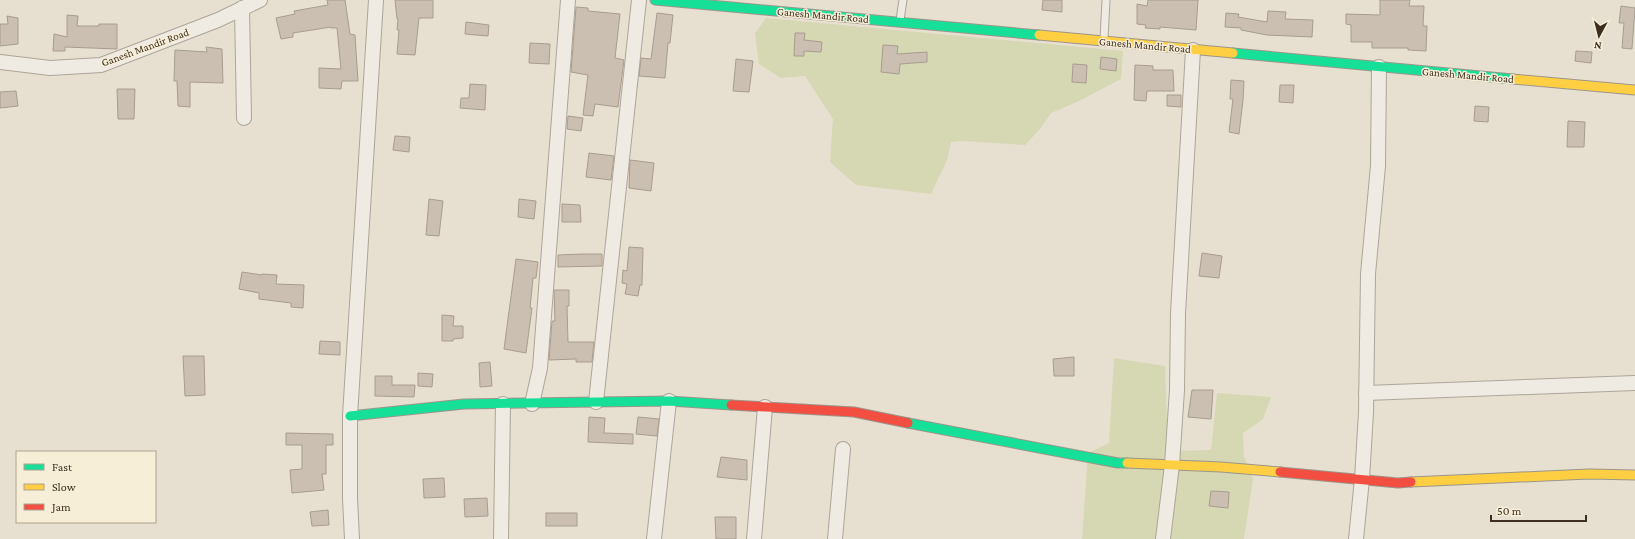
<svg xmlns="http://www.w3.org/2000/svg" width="1635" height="539" font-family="'Crimson Pro',serif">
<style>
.green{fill:#d6d7b3}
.building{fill:#cbbfb2;stroke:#a89c90}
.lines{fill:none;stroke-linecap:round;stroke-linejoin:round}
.lane-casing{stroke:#ada599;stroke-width:9}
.street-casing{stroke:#ada599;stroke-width:16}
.fast-casing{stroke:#9c958a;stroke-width:11}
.slow-casing{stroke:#9c958a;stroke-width:11}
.jam-casing{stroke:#9c958a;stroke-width:11}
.lane{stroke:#efebe3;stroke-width:7}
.street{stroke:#efebe3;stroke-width:14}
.fast{stroke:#16e098;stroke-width:9}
.slow{stroke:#ffcf43;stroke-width:9}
.jam{stroke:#f24e42;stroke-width:9}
.labels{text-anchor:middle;stroke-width:3;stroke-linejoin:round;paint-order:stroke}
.street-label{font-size:11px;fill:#3d2e20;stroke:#f7eed8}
</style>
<rect width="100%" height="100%" fill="#e7e0d1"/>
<g class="green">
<path d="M766,18L1123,51L1121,79L1079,101L1051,113L1040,129L1025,145L961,141L951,142L947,160L931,194L856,185L830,162L833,119L805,76L781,78L759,64L755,33Z"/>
<path d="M1114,358L1165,366L1168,451L1211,450L1217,393L1271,397L1263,419L1243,433L1244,456L1253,479L1244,539H1082L1088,453L1109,443Z"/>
</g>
<g class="building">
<path d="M327,0H345L350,34L355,35L358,81H342L341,89L319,88V68L341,69L337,28H331V27L293,33V37L281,39L276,18L295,14L294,11L328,5Z"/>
<path d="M395,0H433V18H419L415,55L397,54L399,30H397L398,19H397Z"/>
<path d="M1043,0H1062V12L1042,10Z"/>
<path d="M1148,0H1198L1196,30L1160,27V29L1145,28L1146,25L1137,24V4L1147,6Z"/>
<path d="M1380,0H1410L1409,6H1424L1423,26H1427L1426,51L1408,50V48H1372V42H1351V25L1346,24V14L1380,15Z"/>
<path d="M1621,6L1635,8L1632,49L1622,48L1624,23H1619Z"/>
<path d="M576,7L588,8V11L620,14L615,58L624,60L618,107L595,104L593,116L583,115L588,75L571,72Z"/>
<path d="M1268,11L1286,12L1285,19L1313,20L1312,37L1267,35L1241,30V28L1225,27L1226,13L1239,14L1238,17L1267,22Z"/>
<path d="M657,13L673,15L670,43H668L665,78L639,76L641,58L651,59Z"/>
<path d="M67,15L78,16L77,26H99V24H117V49L65,47V51H53L54,34L67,37Z"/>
<path d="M7,16L18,18V44L0,46V24H8Z"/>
<path d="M466,22L489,25L488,36L465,34Z"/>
<path d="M795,33H805L804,40L822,42L821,52L804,51V56H794Z"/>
<path d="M530,43L550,44L549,64L529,63Z"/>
<path d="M883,45L898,46L897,54L927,52V62L900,64L899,74L881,72Z"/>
<path d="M206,47L222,49L223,83L190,82V107L178,106L177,81H174L175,50L207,52Z"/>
<path d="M1576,51L1592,52L1591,63L1575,61Z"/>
<path d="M1101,57L1117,59L1116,71L1100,69Z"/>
<path d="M736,59L753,61L749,92L733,91Z"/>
<path d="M1073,64L1087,65L1086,83L1072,82Z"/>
<path d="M1135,65L1153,66V70H1173L1174,91H1147L1146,101L1134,100Z"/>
<path d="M1231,80L1244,81L1243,100L1239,134L1229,132L1233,99H1230Z"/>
<path d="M470,84L486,85L485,110L460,108L461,98H469Z"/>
<path d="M1280,85H1294L1293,103L1279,102Z"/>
<path d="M117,89H135L134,119H118Z"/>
<path d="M16,91L18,106L0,108V92Z"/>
<path d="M1167,95H1181V107L1167,106Z"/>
<path d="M1475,106L1489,107L1488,122L1474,121Z"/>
<path d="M568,116L583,118L581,131L567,129Z"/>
<path d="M1568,121L1585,122L1584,147H1567Z"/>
<path d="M395,136L410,137L409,152L393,150Z"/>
<path d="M589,153L614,156L611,180L586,177Z"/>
<path d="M630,160L654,163L651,191L629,188Z"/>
<path d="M429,199L443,201L439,236L426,235Z"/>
<path d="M519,199L536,201L534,219L518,217Z"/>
<path d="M562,204L580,205L581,222H562Z"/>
<path d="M629,247L643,248L642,285H640L638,296L625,294L627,284L622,283L623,270L627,271Z"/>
<path d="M1202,253L1222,256L1219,278L1199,276Z"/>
<path d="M582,254H602V266L558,267V255Z"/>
<path d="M516,259L538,262L536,278H533L530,308H532L526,353L504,349Z"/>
<path d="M242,272L262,275V274L277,275L276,284L304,285L303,308L291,307V303L259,299V293L239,289Z"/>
<path d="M554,290H569V306H567L568,342H594L592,362H576V359L549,360L552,321H555Z"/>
<path d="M442,315L454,316L453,326H463V338L453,339V341H442Z"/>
<path d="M320,341L340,342V355L319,354Z"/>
<path d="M183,356H204L205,395L185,396Z"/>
<path d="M1074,357V376H1054L1053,359Z"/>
<path d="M490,362L492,386L480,387L479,363Z"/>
<path d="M418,373L433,374L432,387L418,386Z"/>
<path d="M375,376H392V385H415L414,397L375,396Z"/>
<path d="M1192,390H1213L1211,419L1188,417Z"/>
<path d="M589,417L605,418L604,433L633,434V444L588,442Z"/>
<path d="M638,417L659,419L657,436L636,434Z"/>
<path d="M286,433L333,434V445H326V474H322L324,490L292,493L290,470L302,469V445H286Z"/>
<path d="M721,457L747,460V480L717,477Z"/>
<path d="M444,478L445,497L424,498L423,479Z"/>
<path d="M1211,491L1229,492L1228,508L1209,506Z"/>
<path d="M487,498L488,516L465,517L464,499Z"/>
<path d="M328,510L329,525L312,526L310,512Z"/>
<rect x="546" y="513" width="31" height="13"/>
<path d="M715,517H736V539H716Z"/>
</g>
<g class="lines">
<defs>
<g id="lane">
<path d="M900,20L903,0"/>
<path d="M1104,39L1106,0"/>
</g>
<g id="street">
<path d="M242,8L244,118"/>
<path d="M0,62L50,68L101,65L218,20L260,0"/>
<path d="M1366,393L1635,383"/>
<path d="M596,402L639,0"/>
<path d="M532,404L540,368L568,0"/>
<path d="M352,539L350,498V416L376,0"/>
<path d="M501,539L503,404"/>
<path d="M654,539L669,401"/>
<path d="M754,539L765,407"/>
<path d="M835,539L843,449"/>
<path d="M1163,539L1172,465L1177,390L1178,313L1193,50"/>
<path d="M1356,539L1362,479L1366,412L1368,274L1378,166L1379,67"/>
</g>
<g id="fast">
<path d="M655,0L1039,35"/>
<path d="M1233,53L1513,79"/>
<path d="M350,416L464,404L669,401L731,405"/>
<path d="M908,423L1118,463H1127"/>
</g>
<g id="slow">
<path d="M1039,35L1233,53"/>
<path d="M1513,79L1635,90"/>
<path d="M1127,463L1221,467L1280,472"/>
<path d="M1411,482L1589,474L1635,475"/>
</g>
<g id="jam">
<path d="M731,405L854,412L908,423"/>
<path d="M1280,472L1398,483L1411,482"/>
</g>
</defs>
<use href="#lane" class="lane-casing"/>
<use href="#street" class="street-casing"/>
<use href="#fast" class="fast-casing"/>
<use href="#slow" class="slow-casing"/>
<use href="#jam" class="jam-casing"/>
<use href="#lane" class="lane"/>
<use href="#street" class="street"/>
<use href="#fast" class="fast"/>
<use href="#slow" class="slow"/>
<use href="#jam" class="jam"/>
</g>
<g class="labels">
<g class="street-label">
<text transform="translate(823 15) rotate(5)" y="4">Ganesh Mandir Road</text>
<text transform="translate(1145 45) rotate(5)" y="4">Ganesh Mandir Road</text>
<text transform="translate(145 47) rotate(-20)" y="4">Ganesh Mandir Road</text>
<text transform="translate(1468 75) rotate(5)" y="4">Ganesh Mandir Road</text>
</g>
</g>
<rect x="16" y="451" width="140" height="72" fill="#f7eed8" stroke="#ada18e"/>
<rect x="24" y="464" width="20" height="6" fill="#16e098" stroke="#ada18e"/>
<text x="52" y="471" font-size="12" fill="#3d2e20">Fast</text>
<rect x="24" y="484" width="20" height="6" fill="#ffcf43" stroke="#ada18e"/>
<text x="52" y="491" font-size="12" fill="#3d2e20">Slow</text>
<rect x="24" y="504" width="20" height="6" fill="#f24e42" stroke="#ada18e"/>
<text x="52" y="511" font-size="12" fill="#3d2e20">Jam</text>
<g transform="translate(1599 36) rotate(187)" stroke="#f7eed8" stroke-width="3" paint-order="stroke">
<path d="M0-3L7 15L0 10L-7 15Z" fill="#3d2e20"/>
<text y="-6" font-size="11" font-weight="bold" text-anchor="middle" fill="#3d2e20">N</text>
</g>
<path d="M1491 515v6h95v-6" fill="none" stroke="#3d2e20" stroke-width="2"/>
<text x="1497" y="515" font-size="12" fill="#3d2e20" stroke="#f7eed8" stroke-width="3" paint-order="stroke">50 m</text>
</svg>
